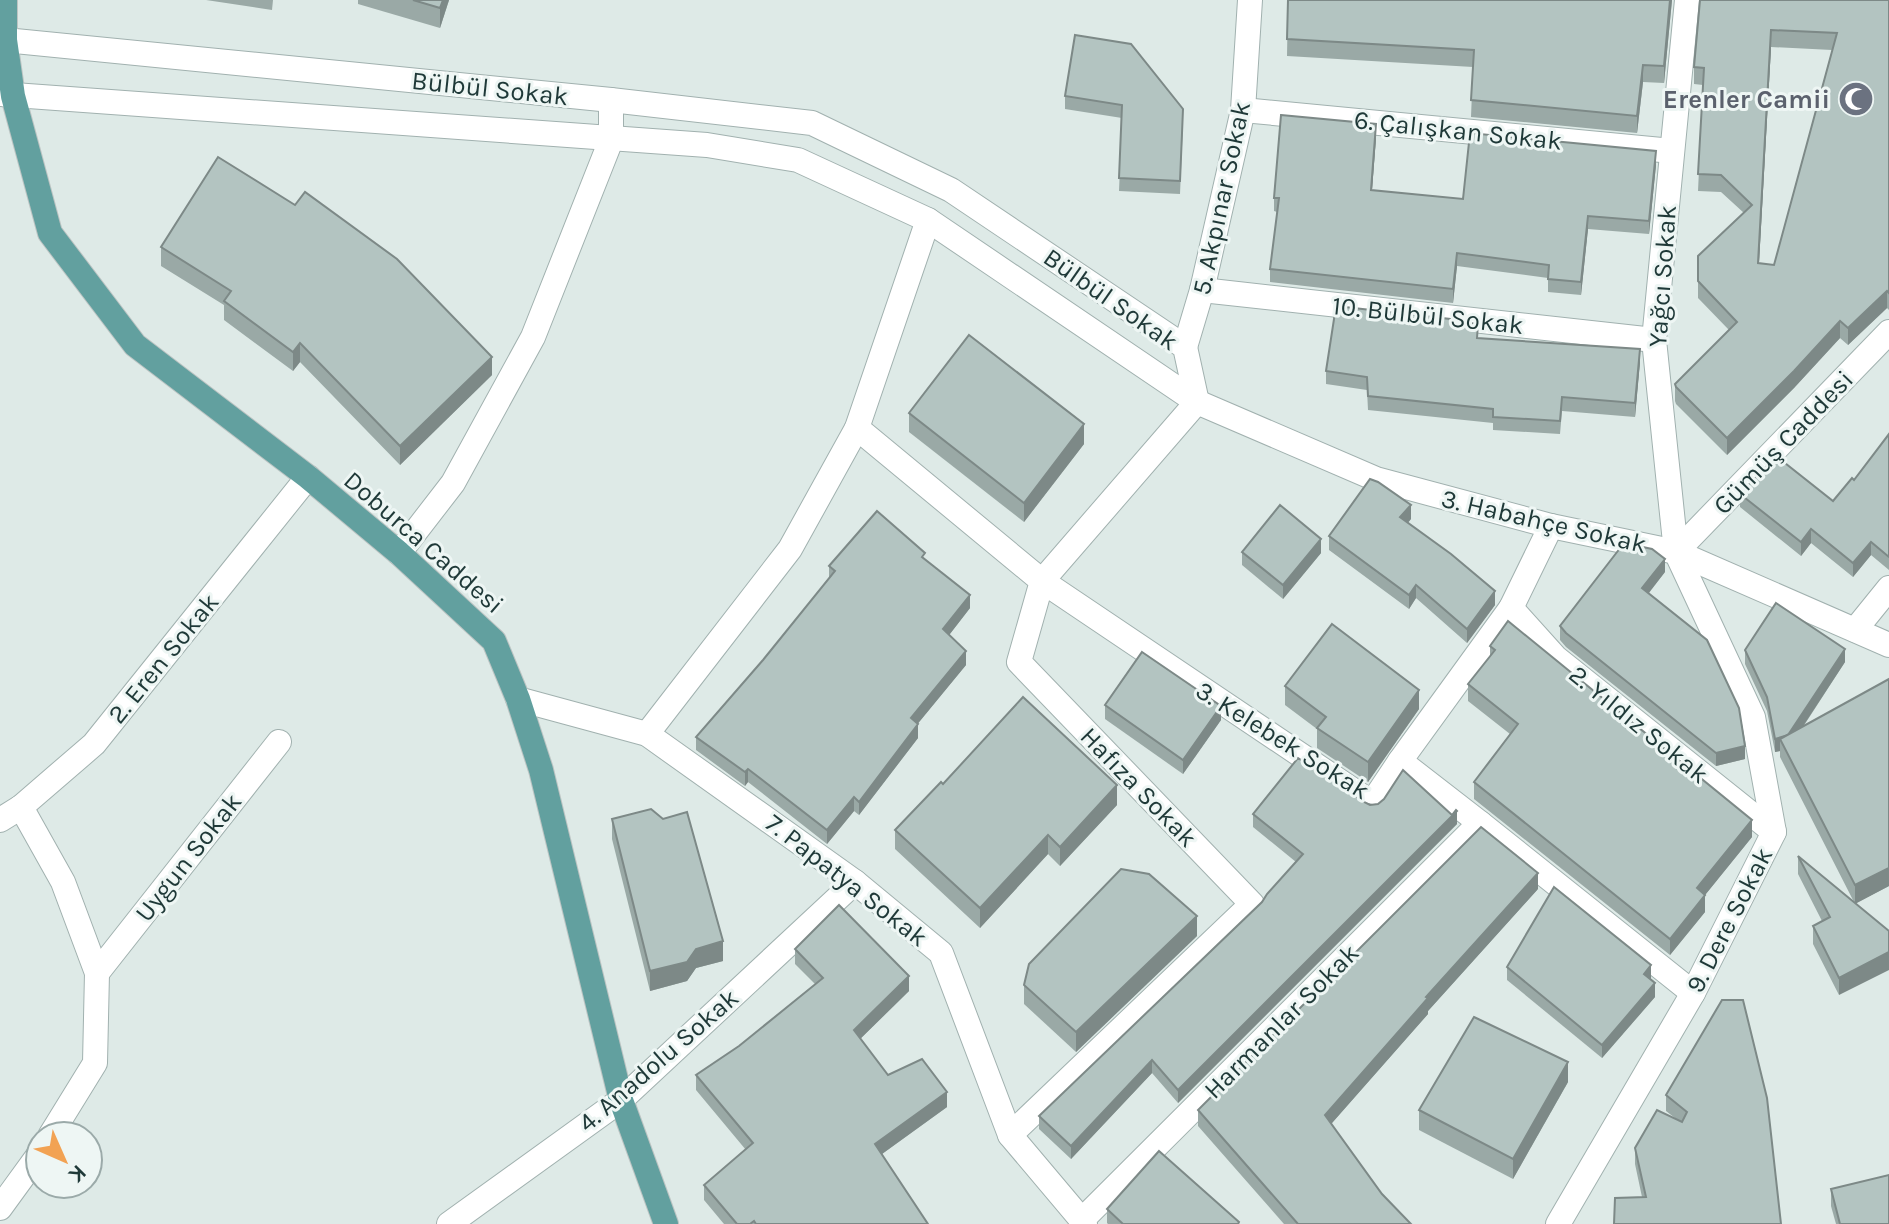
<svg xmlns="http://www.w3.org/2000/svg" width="1889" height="1224" font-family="Karla,sans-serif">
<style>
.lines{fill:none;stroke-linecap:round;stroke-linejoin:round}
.minor-casing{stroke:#a1b1af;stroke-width:26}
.major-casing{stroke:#bcc4c3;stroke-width:26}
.minor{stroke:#fff;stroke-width:24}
.major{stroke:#62a09f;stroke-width:24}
.wall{fill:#9aa9a6;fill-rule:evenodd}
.shaded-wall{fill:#7d8987}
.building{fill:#b3c4c1;stroke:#7d8987;stroke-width:2;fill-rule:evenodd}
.labels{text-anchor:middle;stroke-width:6;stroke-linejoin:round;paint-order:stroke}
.street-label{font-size:26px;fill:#1f3938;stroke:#eef6f4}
.worship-label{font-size:26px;font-weight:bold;fill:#5b616d;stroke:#eef6f4;text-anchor:end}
</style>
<rect width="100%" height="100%" fill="#deeae7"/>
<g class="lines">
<defs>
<g id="minor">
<path d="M5,40L611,100L812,123L951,190L1185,347L1197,402"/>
<path d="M0,94L707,145L798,160L928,220L1197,402L1376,479L1551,526L1676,552L1889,645"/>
<path d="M1243,110L1672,151"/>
<path d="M1202,290L1654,340"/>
<path d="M1185,347L1202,290L1243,110L1250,0"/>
<path d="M1197,402L1042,581L1372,803L1400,761L1480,823L1693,993"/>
<path d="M857,428L1042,581L1019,662L1252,904L1010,1135"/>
<path d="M1676,552L1889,332"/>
<path d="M399,553L453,483L533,337L611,140V100"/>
<path d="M1511,608L1556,658L1774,832"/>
<path d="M1855,630L1889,588"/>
<path d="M518,699L647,734L855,882L941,953L1010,1135L1085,1224"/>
<path d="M647,734L790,549L857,428L928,220"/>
<path d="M1400,761L1511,608L1551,526"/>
<path d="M21,807L63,882L97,973L95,1063L50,1136"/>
<path d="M0,820L21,807L94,744L308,477"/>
<path d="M97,973L279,742"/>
<path d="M0,1208L40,1153"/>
<path d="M1082,1220L1480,823"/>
<path d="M449,1224L621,1100L855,882"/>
<path d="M1558,1224L1693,993L1774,832L1753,717L1676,552L1654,340L1687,0"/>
</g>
<path id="major" d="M5,0V40L13,96L50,233L135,345L308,477L399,553L494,641L518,699L541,770L621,1100L666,1224"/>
</defs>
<use href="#minor" class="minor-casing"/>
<use href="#major" class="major-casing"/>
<use href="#minor" class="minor"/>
<use href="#major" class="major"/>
</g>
<g class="wall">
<path d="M206,0H273L272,10Z"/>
<path d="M358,0H449L440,28L358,4Z"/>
<path d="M1288,0H1672L1664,83L1643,82L1637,133L1471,117L1473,67L1287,56Z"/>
<path d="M1700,0H1889V310L1887,308L1848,345L1840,338L1794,388L1727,455L1676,404L1675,401V384L1729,330L1698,298V256L1744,213L1721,192L1698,191L1703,85L1694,84V67ZM1771,47L1832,50L1774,265L1759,263Z"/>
<path d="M1075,35L1183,123L1180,194L1119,191L1122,118L1065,109V96Z"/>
<path d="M1376,138L1372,190L1463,199L1656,165L1649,234L1588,229L1581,295L1548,292V278L1457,266L1453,303L1270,282V269L1277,212L1274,211V198Z"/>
<path d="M161,247L492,375L400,465L300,362L293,371L224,320V305L161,266Z"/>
<path d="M1450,321L1478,338L1640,362L1635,417L1562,411L1560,434L1493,430V423L1368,410L1367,390L1326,384V371Z"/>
<path d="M909,413L1084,444L1024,522L909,432Z"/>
<path d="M1889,434V570L1871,555L1853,577L1811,543L1801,556L1740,507V494L1833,501L1854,480Z"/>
<path d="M1411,519L1408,523L1495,605L1467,643L1416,598L1409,609L1329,550V536Z"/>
<path d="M1242,552L1321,553L1283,599L1242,565Z"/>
<path d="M925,559L970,608L949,635L966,665L918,723V738L859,815L854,811L827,844L748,782L745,786L696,750V737L763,660L829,579V566Z"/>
<path d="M1665,572L1648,593L1745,759L1716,766L1566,647L1560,640V626Z"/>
<path d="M1490,646L1752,837L1705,895V912L1670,955L1474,799V782L1510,734L1468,701V684L1490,657Z"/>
<path d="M1745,650L1845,662L1803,727L1889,886L1856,903L1839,995L1813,944V926L1822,921L1798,874V856L1854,902L1780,757V751L1775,752L1767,711L1745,664Z"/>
<path d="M1285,686L1419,709L1368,782L1317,748V729L1285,705Z"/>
<path d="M1105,705L1221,720L1183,774L1105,719Z"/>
<path d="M943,784L1117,805L1060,866L1048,854L980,928L895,849V830Z"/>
<path d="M1364,802L1457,824L1178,1103L1152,1073L1071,1159L1039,1129V1116L1262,902L1296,862L1253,827V814Z"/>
<path d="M612,819L723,961L696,968L687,981L650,991L612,839Z"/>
<path d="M1538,889L1428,1011V1014L1331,1124L1382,1194L1411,1224H1284L1198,1126V1110Z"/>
<path d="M1197,936L1076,1052L1024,1004V985Z"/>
<path d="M795,949L909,991L860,1039L888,1075L947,1107L882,1154L928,1224H724L704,1200V1185L746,1150L696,1090V1075L739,1046L815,984L795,964Z"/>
<path d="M1507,967L1651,979L1655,997L1602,1058L1507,980Z"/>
<path d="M1722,1000L1781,1224L1642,1197L1635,1164V1148L1675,1118L1666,1111V1095Z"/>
<path d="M1568,1082L1513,1179L1419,1130V1110Z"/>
<path d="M1831,1189L1889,1224H1836L1831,1206Z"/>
<path d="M1107,1209L1239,1224H1108L1107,1223Z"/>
</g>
<g class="shaded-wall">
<path d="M443,0H449L440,28V8Z"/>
<path d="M1670,0H1672L1664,83V66Z"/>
<path d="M1771,30V47L1758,280V263Z"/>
<path d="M1643,65V82L1637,133V116Z"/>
<path d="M1376,124V138L1371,203V190Z"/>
<path d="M1656,151V165L1649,234V221Z"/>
<path d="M1588,216V229L1581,295V282Z"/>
<path d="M1457,253V266L1453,303V289Z"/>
<path d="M1887,291V308L1848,345V328Z"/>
<path d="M1840,321V338L1794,388L1727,455V438Z"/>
<path d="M300,343V362L293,371V352Z"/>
<path d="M1640,349V362L1635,417V403Z"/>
<path d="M492,357V375L400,465V446Z"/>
<path d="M1084,424V444L1024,522V503Z"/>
<path d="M1411,505V519L1400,531V517Z"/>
<path d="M1811,529V543L1801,556V542Z"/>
<path d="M1321,539V553L1283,599V585Z"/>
<path d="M1871,542V555L1853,577V563Z"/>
<path d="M1665,559V572L1642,602V588Z"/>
<path d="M1416,585V598L1409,609V595Z"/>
<path d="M1495,591V605L1467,643V629Z"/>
<path d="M970,595V608L943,643V629Z"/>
<path d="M1845,649V662L1788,749L1780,739V751L1775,752V739Z"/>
<path d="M966,651V665L911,732V718Z"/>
<path d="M1419,690V709L1368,782V762Z"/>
<path d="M1221,706V720L1183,774V760Z"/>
<path d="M918,724V738L859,815V802Z"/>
<path d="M1745,746V759L1716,766V753Z"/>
<path d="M748,769V782L745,786V772Z"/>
<path d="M1117,785V805L1060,866V847Z"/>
<path d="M854,797V811L827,844V830Z"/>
<path d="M1457,811V824L1178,1103V1090Z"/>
<path d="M1752,820V837L1697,905V888Z"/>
<path d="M1048,835V854L980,928V908Z"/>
<path d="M1889,868V886L1855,904V885Z"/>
<path d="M1538,873V889L1428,1011V1014L1325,1131V1115L1426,997Z"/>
<path d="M1705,895V912L1670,955V939Z"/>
<path d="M1197,916V936L1076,1052V1032Z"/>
<path d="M723,941V961L696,968L687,981L650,991V971L696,949Z"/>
<path d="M1889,952V970L1839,995V978Z"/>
<path d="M1651,965V979L1644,988V974Z"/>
<path d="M909,976V991L854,1045V1030Z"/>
<path d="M1655,983V997L1602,1058V1045Z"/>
<path d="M1152,1060V1073L1071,1159V1146Z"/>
<path d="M1568,1062V1082L1513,1179V1159Z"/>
<path d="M947,1092V1107L875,1159V1144Z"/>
</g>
<g class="building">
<path d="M413,0H443L440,8Z"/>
<path d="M1288,0H1670L1664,66L1643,65L1637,116L1471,100L1474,50L1287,39Z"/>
<path d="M1700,0H1889V293L1887,291L1848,328L1840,321L1794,371L1727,438L1676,387L1675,384L1737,322L1698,281V256L1752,205L1721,175L1698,174L1704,68L1694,67ZM1771,30L1837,33L1774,265L1758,263Z"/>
<path d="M1075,35L1131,44L1183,109L1180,181L1119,178L1122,105L1065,96Z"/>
<path d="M1281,115L1376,124L1371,190L1463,199L1470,133L1656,151L1649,221L1588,216L1581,282L1548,279L1549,265L1457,253L1453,289L1270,269L1279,198H1274Z"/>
<path d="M218,157L295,205L305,192L397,259L492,357L400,446L300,343L293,352L224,301L231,291L161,247Z"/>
<path d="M1336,306L1450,319V321L1478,324L1477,338L1640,349L1635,403L1562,397L1560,421L1493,417V409L1368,396L1367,377L1326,371Z"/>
<path d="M969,335L1084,424L1024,503L909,413Z"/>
<path d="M1889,434V557L1871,542L1853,563L1811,529L1801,542L1740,494L1776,456L1833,501L1852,478L1854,480Z"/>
<path d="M1370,479L1378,482L1411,505L1400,517L1451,554L1495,591L1467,629L1416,585L1409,595L1329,536Z"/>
<path d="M1280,505L1321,539L1283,585L1242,552Z"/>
<path d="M877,511L925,553L922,557L970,595L943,629L966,651L911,718L918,724L859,802L854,797L827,830L748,769L745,772L696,737L763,660L835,571L829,566Z"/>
<path d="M1624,543L1652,549L1665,559L1642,588L1707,640L1739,708L1745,746L1716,753L1566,633L1560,626Z"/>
<path d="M1776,603L1845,649L1788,735L1775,739L1767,697L1745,650Z"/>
<path d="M1508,621L1752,820L1697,888L1705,895L1670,939L1474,782L1518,724L1468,684L1495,650L1490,646Z"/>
<path d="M1332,624L1419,690L1368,762L1317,728L1326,717L1285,686Z"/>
<path d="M1142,652L1221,706L1183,760L1105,705Z"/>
<path d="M1889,679V868L1855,885L1780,739Z"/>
<path d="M1023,697L1117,785L1060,847L1048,835L980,908L895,830L941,782L943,784Z"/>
<path d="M1298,758L1364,802L1370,805L1378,804L1384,799L1403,770L1452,815L1456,810L1457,811L1178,1090L1152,1060L1071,1146L1039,1116L1262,902L1267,894L1303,854L1253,814Z"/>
<path d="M651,809L663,819L687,812L723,941L696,949L687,962L650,971L612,819Z"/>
<path d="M1481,827L1538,873L1426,997L1428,998L1325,1115L1382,1194L1411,1224H1298L1198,1110Z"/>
<path d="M1798,856L1889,931V952L1839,978L1813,926L1830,917Z"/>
<path d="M1121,869L1149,874L1197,916L1076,1032L1024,985L1029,964Z"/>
<path d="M1554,887L1651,965L1644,974L1655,983L1602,1045L1507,967Z"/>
<path d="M839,905L909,976L854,1030L888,1075L922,1059L947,1092L875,1144L928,1224H756L754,1221L750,1224H737L704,1185L753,1143L696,1075L739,1046L823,978L795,949Z"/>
<path d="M1722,1000H1743L1767,1098L1781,1224H1614L1615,1198L1646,1197L1635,1148L1657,1110L1682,1122L1687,1112L1666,1095Z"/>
<path d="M1474,1017L1568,1062L1513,1159L1419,1110Z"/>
<path d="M1159,1151L1239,1222L1238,1224H1123L1107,1209Z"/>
<path d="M1889,1175V1224H1840L1831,1189Z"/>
</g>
<defs>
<symbol id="mosque-disc" viewBox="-11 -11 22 22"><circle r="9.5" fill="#6b7280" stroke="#eef6f4"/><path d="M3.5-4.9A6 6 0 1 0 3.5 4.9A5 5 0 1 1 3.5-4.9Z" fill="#fff"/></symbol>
</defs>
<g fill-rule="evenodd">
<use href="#mosque-disc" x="1836" y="79" width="40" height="40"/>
</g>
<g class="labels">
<g class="street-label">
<text transform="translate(490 88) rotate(6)" y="9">Bülbül Sokak</text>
<text transform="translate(1458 130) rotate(6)" y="9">6. Çalışkan Sokak</text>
<text transform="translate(1221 198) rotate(-78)" y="9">5. Akpınar Sokak</text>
<text transform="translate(1662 276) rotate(-86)" y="9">Yağcı Sokak</text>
<text transform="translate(1111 299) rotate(35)" y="9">Bülbül Sokak</text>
<text transform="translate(1428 315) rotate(6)" y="9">10. Bülbül Sokak</text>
<text transform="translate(1783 442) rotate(-46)" y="9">Gümüş Caddesi</text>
<text transform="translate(1544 521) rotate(13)" y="9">3. Habahçe Sokak</text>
<text transform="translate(424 542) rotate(41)" y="9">Doburca Caddesi</text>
<text transform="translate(163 658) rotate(-51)" y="9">2. Eren Sokak</text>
<text transform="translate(1639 724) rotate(39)" y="9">2. Yıldız Sokak</text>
<text transform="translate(1283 740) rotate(32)" y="9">3. Kelebek Sokak</text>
<text transform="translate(1139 787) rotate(46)" y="9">Hafıza Sokak</text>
<text transform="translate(188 857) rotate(-52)" y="9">Uygun Sokak</text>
<text transform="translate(847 880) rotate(38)" y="9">7. Papatya Sokak</text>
<text transform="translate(1729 920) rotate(-63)" y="9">9. Dere Sokak</text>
<text transform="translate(1281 1021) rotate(-45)" y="9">Harmanlar Sokak</text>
<text transform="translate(658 1060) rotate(-41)" y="9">4. Anadolu Sokak</text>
</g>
<g class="worship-label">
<text x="1830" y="108">Erenler Camii</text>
</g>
</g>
<g transform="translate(64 1160) rotate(135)"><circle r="38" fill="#eef6f4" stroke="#9baaa9" stroke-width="2"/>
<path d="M0-6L14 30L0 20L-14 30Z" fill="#f2a253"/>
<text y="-12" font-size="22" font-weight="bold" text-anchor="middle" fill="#1f3938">K</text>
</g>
</svg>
